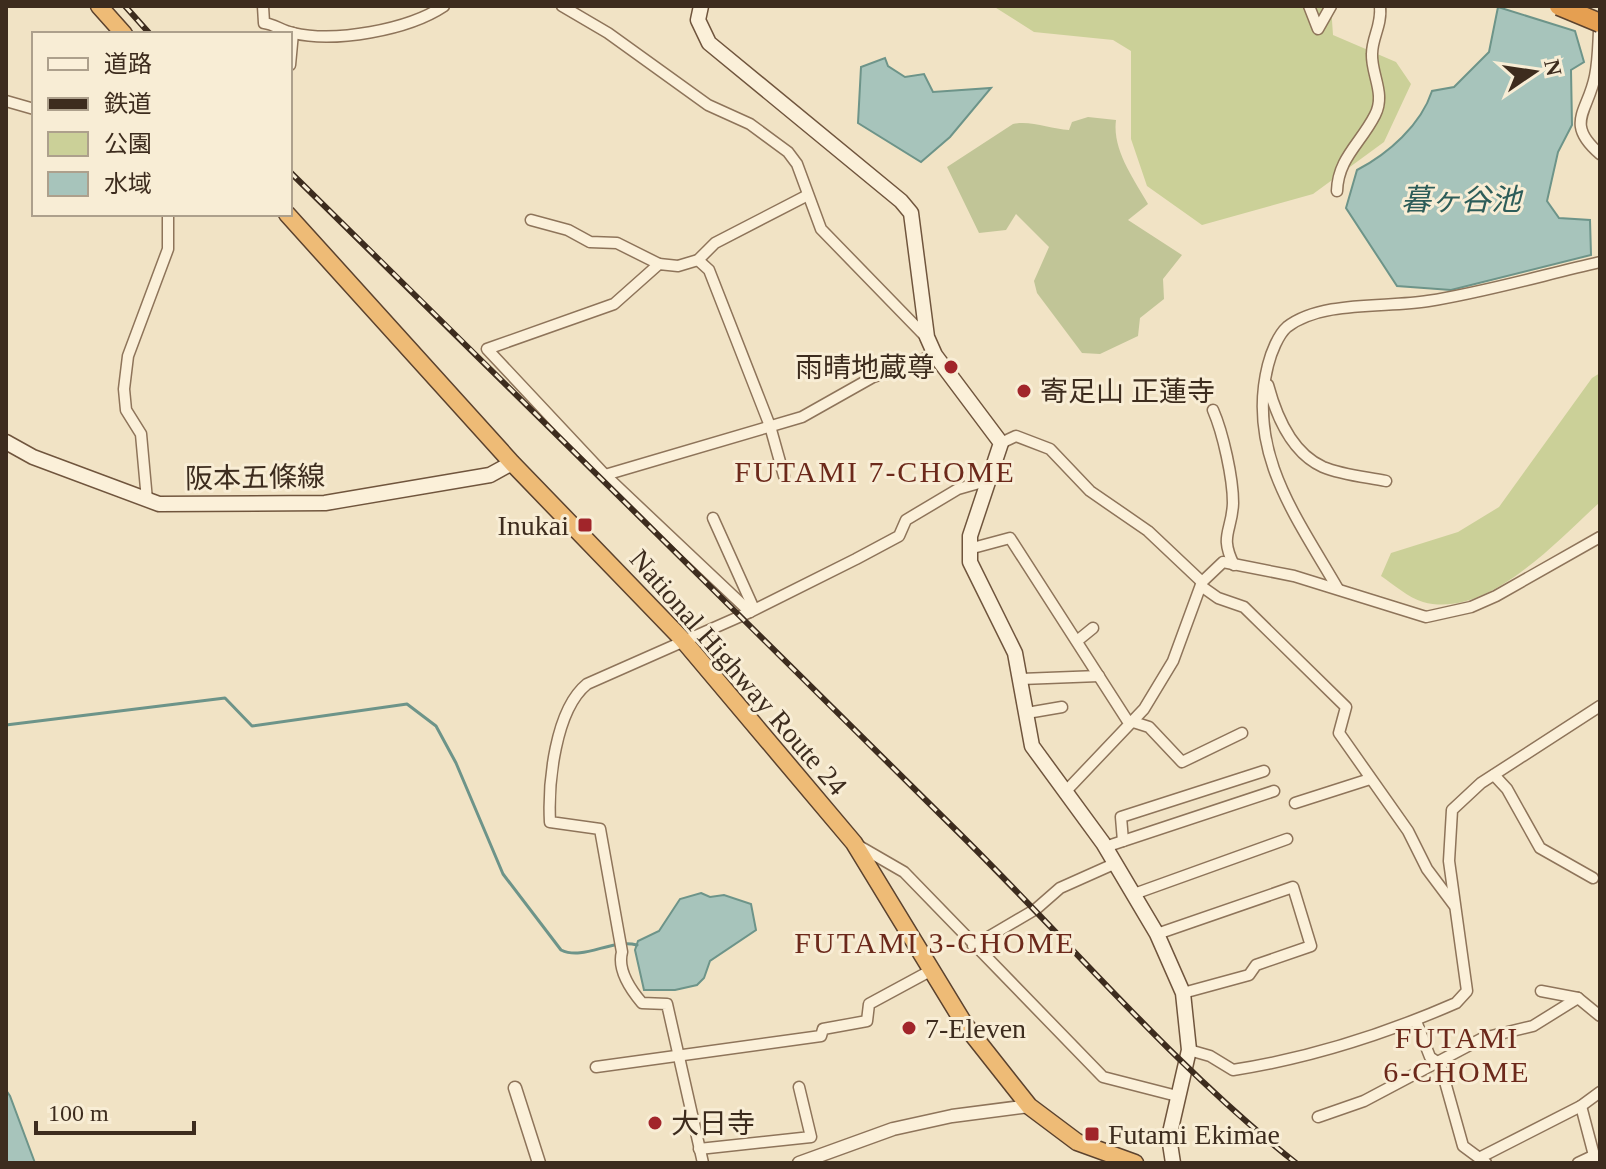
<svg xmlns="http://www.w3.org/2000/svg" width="1606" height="1169" font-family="'Times New Roman','Noto Sans JP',serif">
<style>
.green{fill:#cbd098}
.cemetery{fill:#c1c597}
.water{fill:#a7c4bb;stroke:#6d9489;stroke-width:2}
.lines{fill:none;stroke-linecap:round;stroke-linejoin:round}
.stream{stroke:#6d9489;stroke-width:3}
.minor-casing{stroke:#8e745a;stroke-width:13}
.tertiary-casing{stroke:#8e745a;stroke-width:15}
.secondary-casing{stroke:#70553d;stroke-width:17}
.trunk-casing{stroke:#5b422e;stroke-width:19}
.minor{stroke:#fbf0d9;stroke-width:10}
.tertiary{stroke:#fbf0d9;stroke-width:12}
.secondary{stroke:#fbf0d9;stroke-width:14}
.trunk{stroke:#eebb76;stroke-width:16}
.rail-casing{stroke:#3d2c1e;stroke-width:6}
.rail{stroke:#f8edd5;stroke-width:3;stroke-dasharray:9;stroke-linecap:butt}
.motorway-bridge-casing{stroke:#5b422e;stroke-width:21;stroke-linecap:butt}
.motorway-bridge{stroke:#e59f51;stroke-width:18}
.poi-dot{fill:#a1252a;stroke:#f8edd5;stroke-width:3}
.labels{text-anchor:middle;stroke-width:6;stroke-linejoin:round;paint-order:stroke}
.poi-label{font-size:28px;fill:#3d2c1e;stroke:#f8edd5;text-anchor:start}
.street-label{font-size:28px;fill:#3d2c1e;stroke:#f8edd5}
.water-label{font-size:30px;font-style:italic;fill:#2d5d59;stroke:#f8edd5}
.neighbourhood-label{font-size:30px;letter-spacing:2px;fill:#6c291b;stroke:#f8edd5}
</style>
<rect width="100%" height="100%" fill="#f1e3c5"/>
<g class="green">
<path d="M993,6H1331L1333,35L1396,62L1411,84L1384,142L1313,194L1202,225L1147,186L1131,139V51L1113,40L1034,32Z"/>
<path d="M1600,373V502C1558,540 1487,620 1423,602C1409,598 1393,584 1381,576L1391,553L1458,532L1499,507L1592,378Z"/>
</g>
<path class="cemetery" d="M1088,117L1116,120C1112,150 1134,179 1148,204L1128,220L1182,255L1163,279L1164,299L1140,318L1138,336L1100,354L1082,353L1037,293L1034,281L1049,247L1016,214L1006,230L979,233L947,167L1013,124C1030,120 1051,129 1069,130L1072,122Z"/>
<g class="water">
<path d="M1498,7L1575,31L1584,62L1571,70L1572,125L1558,152L1547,201L1559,218L1590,220L1591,255L1451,290L1397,286L1346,208L1357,170C1388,154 1421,125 1432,91L1454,87L1489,52Z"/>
<path d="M885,58L888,66L905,77L924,74L933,92L991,88L950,137L921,162L858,123L861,67Z"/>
<path d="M701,893L710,897L724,895L751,904L756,930L710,961L704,978L697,985L675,990H644L635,950L638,941L659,931L680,899Z"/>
<path d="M6,1090L10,1096L35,1163H6Z"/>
</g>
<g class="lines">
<path class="stream" d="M6,725L225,698L252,726L407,704L436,726L456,763L503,874L561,950C584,961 612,938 637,945"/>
<defs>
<g id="minor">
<path d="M263,6L264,23C274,24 282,31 293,33C335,43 408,30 444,6"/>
<path d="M562,6L608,33L708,105L750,124L788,152L797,164L821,229L926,337"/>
<path d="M1309,6L1318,29L1331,6"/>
<path d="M1600,18C1598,37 1599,57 1595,76C1588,112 1564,123 1600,154"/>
<path d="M290,65L293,33"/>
<path d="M6,101L34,109"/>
<path d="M1337,191C1338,158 1361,143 1375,115C1386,94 1371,74 1372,54C1372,37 1382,26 1380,6"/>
<path d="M531,220L568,230L590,242L617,243L659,264"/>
<path d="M698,260L709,270L770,426L784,476"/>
<path d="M1268,385C1276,415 1292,453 1323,467C1342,475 1366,477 1386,481"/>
<path d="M1213,410C1223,433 1233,478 1233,503C1232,532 1219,535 1234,565"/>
<path d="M1001,443L1016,436L1050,449L1090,491L1148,531L1202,582"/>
<path d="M605,475L802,417L873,377L935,355"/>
<path d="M147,500L141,434L126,410L124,389L128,356L168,249V214"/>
<path d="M713,518L754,609"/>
<path d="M969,549L1010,538L1127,720L1149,727L1182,762L1242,733"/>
<path d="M1201,586L1218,598L1244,607L1346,707L1339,733L1408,831L1427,869L1454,905"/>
<path d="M1338,589C1297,518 1246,452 1268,365C1271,353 1278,335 1287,327C1322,300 1387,308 1428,301C1486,292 1543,275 1600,262"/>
<path d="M750,612L605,475L487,349L614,304L659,264L678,266L698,260L715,243L806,196"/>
<path d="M1077,641L1093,628"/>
<path d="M1021,679L1099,676"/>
<path d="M1027,713L1062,707"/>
<path d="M1494,775L1507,789L1540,848L1593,878"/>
<path d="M1067,790L1144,709L1173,661L1202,582L1223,562L1294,576L1426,617L1471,607L1496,596L1600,537"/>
<path d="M1295,803L1370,779"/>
<path d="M1123,841L1121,817L1264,771"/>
<path d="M859,846L904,872L1103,1077L1177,1096"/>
<path d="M1105,847L1274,791"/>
<path d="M1134,894L1287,839"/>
<path d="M1157,934L1293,887L1311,946L1256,965L1249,975L1183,993"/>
<path d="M973,946L1036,909L1060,888L1116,863"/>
<path d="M1541,991L1578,998"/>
<path d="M1416,1021L1430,1057L1440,1064L1463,1146L1486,1163"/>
<path d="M1189,1050L1210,1056L1233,1070C1310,1058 1385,1034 1456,1003L1467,991L1449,861L1452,810L1481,783L1600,706"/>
<path d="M596,1067L821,1036L823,1029L867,1021L869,1004L930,971"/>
<path d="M1581,1106L1596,1163"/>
<path d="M1318,1117L1364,1101L1483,1038L1533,1026L1578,998L1600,1016"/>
<path d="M699,1149L811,1137L799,1087"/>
<path d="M1481,1157L1581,1106L1600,1092"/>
<path d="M703,1163L667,1004L642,1003C631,990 617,970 622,952L600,829L550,822C548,783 555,710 587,684L750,612L856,559L899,536L906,520L958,489L986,481"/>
<path d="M1578,1163L1595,1155"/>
</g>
<g id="tertiary">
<path d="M515,1088L539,1163"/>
<path d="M799,1163L893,1129L952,1116L1029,1106"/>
</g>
<g id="secondary">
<path d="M701,6L698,20L709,43L901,201L911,213L927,337L935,355L1001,443L970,536V562L1015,653L1032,746L1103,843L1157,934L1183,993L1189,1050L1169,1137L1173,1163"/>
<path d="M6,442L33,457L159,504L325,503L490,475L512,463"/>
</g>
<g id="trunk">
<path d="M99,6L124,34"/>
<path d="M287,214L512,463L682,639L854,843L965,1025L1029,1106L1077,1142L1135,1163"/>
</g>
</defs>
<use href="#minor" class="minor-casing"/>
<use href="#tertiary" class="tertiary-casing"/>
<use href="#secondary" class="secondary-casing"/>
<use href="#trunk" class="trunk-casing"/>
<use href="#minor" class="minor"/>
<use href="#tertiary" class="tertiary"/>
<use href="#secondary" class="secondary"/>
<use href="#trunk" class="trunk"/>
<defs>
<g id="rail">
<path d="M125,6L150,34"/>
<path d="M290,172C513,390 734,611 956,830C1069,941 1172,1065 1296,1163"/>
</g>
</defs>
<use href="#rail" class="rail-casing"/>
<use href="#rail" class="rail"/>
<defs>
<path id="motorway-bridge" d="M1559,6L1600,23"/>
</defs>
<use href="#motorway-bridge" class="motorway-bridge-casing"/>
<use href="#motorway-bridge" class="motorway-bridge"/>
</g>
<g class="poi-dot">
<circle cx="951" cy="367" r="8"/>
<circle cx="1024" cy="391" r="8"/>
<rect x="577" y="517" width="16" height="16" rx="4"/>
<circle cx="909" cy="1028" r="8"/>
<circle cx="655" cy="1123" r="8"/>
<rect x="1084" y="1126" width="16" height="16" rx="4"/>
</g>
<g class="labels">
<g class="poi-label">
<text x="935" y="377" text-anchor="end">雨晴地蔵尊</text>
<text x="1040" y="401">寄足山 正蓮寺</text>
<text x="569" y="535" text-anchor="end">Inukai</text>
<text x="925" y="1038">7-Eleven</text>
<text x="671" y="1133">大日寺</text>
<text x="1108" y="1144">Futami Ekimae</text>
</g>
<g class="street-label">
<text transform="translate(255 477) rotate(-1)" y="10">阪本五條線</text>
<text transform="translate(739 672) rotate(49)" y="10">National Highway Route 24</text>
</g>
<g class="water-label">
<text x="1461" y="210">暮ヶ谷池</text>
</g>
<g class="neighbourhood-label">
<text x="875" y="482">FUTAMI 7-CHOME</text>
<text x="935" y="953">FUTAMI 3-CHOME</text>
<text x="1457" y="1048">FUTAMI<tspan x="1457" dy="34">6-CHOME</tspan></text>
</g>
</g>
<rect width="1606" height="1169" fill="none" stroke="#3d2c1e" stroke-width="16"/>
<rect x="32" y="32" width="260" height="184" fill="#f8edd5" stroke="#ada08c" stroke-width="2"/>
<rect x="48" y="58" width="40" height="12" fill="#fbf0d9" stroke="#ada08c" stroke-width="2"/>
<text x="104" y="72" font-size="24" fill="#3d2c1e">道路</text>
<rect x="48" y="98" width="40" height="12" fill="#3d2c1e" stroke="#ada08c" stroke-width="2"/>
<text x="104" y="112" font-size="24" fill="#3d2c1e">鉄道</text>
<rect x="48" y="132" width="40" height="24" fill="#cbd098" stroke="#ada08c" stroke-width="2"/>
<text x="104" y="152" font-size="24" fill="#3d2c1e">公園</text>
<rect x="48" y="172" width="40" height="24" fill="#a7c4bb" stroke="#ada08c" stroke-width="2"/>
<text x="104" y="192" font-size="24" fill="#3d2c1e">水域</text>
<g transform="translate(1534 72) rotate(77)" stroke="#f8edd5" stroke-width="6" paint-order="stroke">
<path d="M0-6L14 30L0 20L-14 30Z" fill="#3d2c1e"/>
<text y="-12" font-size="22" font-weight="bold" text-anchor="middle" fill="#3d2c1e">N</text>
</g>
<path d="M36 1121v12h158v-12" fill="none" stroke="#3d2c1e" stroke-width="4"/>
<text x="48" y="1121" font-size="24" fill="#3d2c1e" stroke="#f8edd5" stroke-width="6" paint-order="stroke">100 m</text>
</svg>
